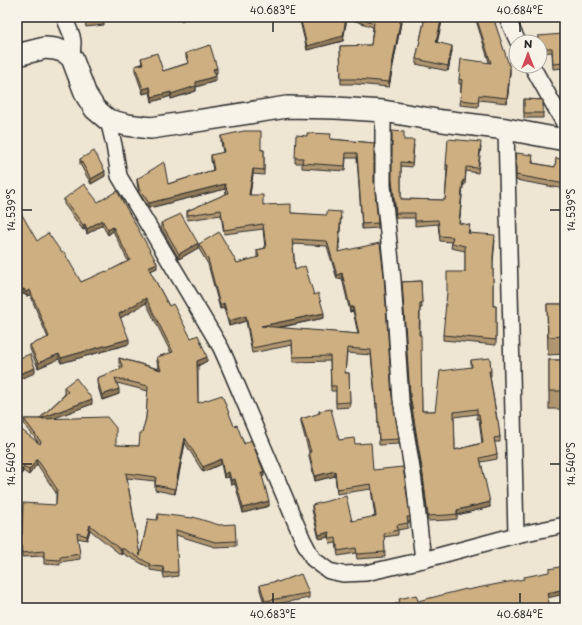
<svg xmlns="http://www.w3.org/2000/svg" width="582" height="625" font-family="'Playpen Sans',sans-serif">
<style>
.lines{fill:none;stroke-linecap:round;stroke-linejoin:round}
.street-casing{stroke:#2b2b2b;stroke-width:18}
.secondary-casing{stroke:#2b2b2b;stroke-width:24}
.street{stroke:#f7f3e8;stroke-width:15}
.secondary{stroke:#f7f3e8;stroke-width:21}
.wall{fill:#b0966f;stroke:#2b2b2b;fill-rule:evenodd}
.shaded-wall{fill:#907a5a;stroke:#2b2b2b}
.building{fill:#cdaf81;stroke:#2b2b2b;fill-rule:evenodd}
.ticks{fill:none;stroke:#2b2b2b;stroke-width:1.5}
.neatline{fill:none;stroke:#2b2b2b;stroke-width:1.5}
.ticks-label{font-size:10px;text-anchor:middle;fill:#2b2b2b}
</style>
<rect width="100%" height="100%" fill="#efe5d3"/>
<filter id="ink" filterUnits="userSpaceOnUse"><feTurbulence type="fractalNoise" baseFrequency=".025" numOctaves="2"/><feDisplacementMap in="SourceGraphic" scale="8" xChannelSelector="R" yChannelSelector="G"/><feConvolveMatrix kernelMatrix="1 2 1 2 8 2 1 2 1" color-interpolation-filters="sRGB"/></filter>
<g filter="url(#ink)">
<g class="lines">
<defs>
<g id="street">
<path d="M64,17L72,36L73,42L72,58"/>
<path d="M507,17L512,29L518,42"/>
<path d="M532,66L565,125"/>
<path d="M383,111V185L393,280L400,385L401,401L414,481L423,560"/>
<path d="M108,120L114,145L119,176L221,348L229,366L303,540L313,559L329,571L343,574L366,573L423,560L516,535L565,525"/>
<path d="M506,129C510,264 512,400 516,535"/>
</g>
<path id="secondary" d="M17,55L45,48L55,49L65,52L72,58L86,95L95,109L108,120L127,125L151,128L287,107L336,108L383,111L443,121L506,129L565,140"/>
</defs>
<use href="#street" class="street-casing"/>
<use href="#secondary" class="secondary-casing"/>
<use href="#street" class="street"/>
<use href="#secondary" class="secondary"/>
</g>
<g class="wall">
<path d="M84,17H104V25L86,27Z"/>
<path d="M299,17H402L389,87L356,84H341L340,46L371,45L373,27L347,18L343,41L307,50Z"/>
<path d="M425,17H443L437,43L452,51L448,71L416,64V59Z"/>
<path d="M475,17H493L510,73L507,103L479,100L478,107L460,105L461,84H459V79L489,62Z"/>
<path d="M538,36L565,59V68L553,69L552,52L540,53V42H538Z"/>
<path d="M186,53L217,73L215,74L216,81L196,87V91L171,99V96L152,102L150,92L143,94L135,71V66L142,64L141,58L163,71L188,63L186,57Z"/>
<path d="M565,78V95L563,94V89Z"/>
<path d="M524,99L543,100V118H524Z"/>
<path d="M392,131L404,140L414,145L412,167L401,166V199L445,200L447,170H446V165L481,147L478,173L466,171L465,185H463L459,223L470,230L469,233L495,240L493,262V306H496V345L443,340V335L465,272V251L451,248L452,242L440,241L438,224L415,226V218H396L392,185Z"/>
<path d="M221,136L261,150H264V175L253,174L250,195L263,205L291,213L341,217L339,252L392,397L399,439V444L379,445L377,408H376L371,355L347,353L345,373H349L350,407L336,408V391H331L330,361L293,362L292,345L252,353L246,321L229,326L224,308L220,309L208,264L199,249V244L237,263L257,258V250L265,248L263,229L224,234L221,215L188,220L187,216V211L226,194L225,189L149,208L139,193L137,183V179L168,184L213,170L211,160V155L223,153L221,141ZM293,244L327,246L337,279L342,278L350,312L353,311L358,334L278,328L324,318L314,295L295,270Z"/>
<path d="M331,139L374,143V181L378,228L362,229L357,158H346L345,171L302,168V163H295V158Z"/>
<path d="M516,153L533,160V163L555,167L565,160V189L516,180Z"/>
<path d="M80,159L105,176L91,184L80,164Z"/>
<path d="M64,199L98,202L157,268L150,271L169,306L207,361L198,366V403L234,426L264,476L262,477L269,506L243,513L235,484L231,485L229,477L224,478L221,464L203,472L185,443L175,494L155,490V481L127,478L140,556L148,519L236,541V546L215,547L176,535L178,576L164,578L163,572L150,570V568L122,553L121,555L90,530L87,540L77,538L80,554V559L60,562V565L44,564V556L22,557L20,535H22L56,505V493L37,464L29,475L23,471L21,475L17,473V437L18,436L17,434V430L38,442L24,424V419H39L65,394L64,392V387L92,404L53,418L116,445L139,446L146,418L148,391L117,383L119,394L102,400L97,383V378L121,369L119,363V358L159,369L157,362V357L171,353L146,303L120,318L129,344L61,363L59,359L38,368L30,349V345L48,338L30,295L26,296L24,294L17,296L37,241L81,282L107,272L128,261L113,231L108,235L102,225L87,234L85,229L83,230L64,204Z"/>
<path d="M161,223L198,248L179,259L161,228Z"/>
<path d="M421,281L422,308H420V335L422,411H435L471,367V360L491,371V376H490L500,437V442H494L497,454V459L481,462L490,507L457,515V519L448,520L428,521L423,480L410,400L402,282ZM477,414V419H479L482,443L455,450L454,417Z"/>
<path d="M547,304H565V354L548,355Z"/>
<rect x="549" y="360" width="16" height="49"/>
<path d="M319,411L339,440L355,444L373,470L410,517V522H408V528L398,530V535L384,537L385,557L357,559L356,553L338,556L336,543L330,544L329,537L319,539L312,510V505L352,521L375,517L371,489L337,494L335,476L315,481L309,457V452L301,423V419L319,414Z"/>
<path d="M278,582L309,593V598L265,606L260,590V585Z"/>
</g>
<g class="shaded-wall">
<path d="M181,17H190L181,21Z"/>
<path d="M346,17H347L343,41L307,50V46Z"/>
<path d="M401,17H402L389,87V82Z"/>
<path d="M442,17H443L436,47V42Z"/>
<path d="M452,46V51L448,71V66Z"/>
<path d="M217,68V73L213,74V69Z"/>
<path d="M510,68V73L507,103V98Z"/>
<path d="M216,76V81L196,87V91L171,99V94L196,82Z"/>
<path d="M150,87V92L143,94V89Z"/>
<path d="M171,92V96L152,102V97Z"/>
<path d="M253,169V174L249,200V195Z"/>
<path d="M105,171V176L91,184V179Z"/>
<path d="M463,180V185L459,228V223Z"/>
<path d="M225,184V189L149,208V203Z"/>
<path d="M102,220V225L87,234V229Z"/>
<path d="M85,224V229L83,230V225Z"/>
<path d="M113,227V231L108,235V230Z"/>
<path d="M198,243V248L179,259V254Z"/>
<path d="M157,263V268L148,272V267Z"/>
<path d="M342,273V278L337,279V275Z"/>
<path d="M24,289V294L17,296V291Z"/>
<path d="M30,290V295L26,296V292Z"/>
<path d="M146,298V303L119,319V314Z"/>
<path d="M224,303V308L220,309V305Z"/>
<path d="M350,307H353V311L350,312Z"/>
<path d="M324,313V318L261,331V326Z"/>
<path d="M246,316V321L229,326V321Z"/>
<path d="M129,339V344L61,363V358Z"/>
<path d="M59,354V359L38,368V363Z"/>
<path d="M207,357V361L197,366V361Z"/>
<path d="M35,368V373L20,379V383L17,386V375Z"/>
<path d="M119,389V394L102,400V395Z"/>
<path d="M92,399V404L39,424V419Z"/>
<path d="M185,438V443L175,494V489Z"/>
<path d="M37,459V464L29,475V470Z"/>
<path d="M221,459V464L203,472V467Z"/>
<path d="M23,467V471L21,475V471Z"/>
<path d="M335,471V476L315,481V476Z"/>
<path d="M229,472V477L224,478V474Z"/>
<path d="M261,472H264V476L261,477Z"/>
<path d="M235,479V484L231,485V480Z"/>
<path d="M269,501V506L243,513V508Z"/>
<path d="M490,502V507L457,515V510Z"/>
<path d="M90,525V530L87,540V536Z"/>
<path d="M329,532V537L319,539V535Z"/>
<path d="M122,548V553L121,555V550Z"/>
<path d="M565,589V594L547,598V593Z"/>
</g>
<g class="building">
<path d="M85,17H104V20L86,22Z"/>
<path d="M300,17H346L343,36L307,46Z"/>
<path d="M358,17H401L389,82L356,79H341L340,46L371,45L374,23Z"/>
<path d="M425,17H442L436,42L452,46L448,66L416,59Z"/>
<path d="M476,17H493L510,68L507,98L479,95L478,102L460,100L462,80L459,79L461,59L491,63Z"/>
<path d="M563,34L565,63L553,64L552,48H540V42H538V36Z"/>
<path d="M210,45L217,68L213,69L216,76L196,82V86L171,94V92L152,97L150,87L143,89L135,66L143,64L141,58L157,53L163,71L189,63L186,53Z"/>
<path d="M565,78V90L563,89Z"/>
<path d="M524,99L543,100V113H524Z"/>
<path d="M244,131H261V150H264V170L253,169L249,195H263V205L291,204V213L327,215V211L341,212L338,252L380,243L384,276L392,397L399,439L379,440L377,403L376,404L371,350L347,348L345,373H349L350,402L336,403V386H331L330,356L293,357L292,340L252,348L246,316L229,321L224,303L220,305L208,259L199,244L219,232L237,263L259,257L257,250L266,248L263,224L224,230L221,210L188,215L187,211L228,193L225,184L149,203L139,188L137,179L164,162L168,184L214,170L211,155L224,152L221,136ZM292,239L327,241L337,275L342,273L350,307H353L359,334L261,326L324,313L318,293L314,295L305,266L295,270Z"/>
<path d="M392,131L404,132V140H414L412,163L401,162V199L445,200L448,165H446L448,139L481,142L478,168L466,167L465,181L463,180L459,223L470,225L468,233L495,235L493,257V306H496V340L443,335L447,292V272H465V246L451,243L453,237L440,236L438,220L415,221V213H396L392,180Z"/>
<path d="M307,133L331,134L330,139L374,143V181L378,223L362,224L357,153H346L345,166L302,163L303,158H295L296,135L307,136Z"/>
<path d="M94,151L105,171L91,179L80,159Z"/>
<path d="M516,153L533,155L532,163L555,167L556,158L565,160V184L516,175Z"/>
<path d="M84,184L98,202L117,191L157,263L148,267L169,306L173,304L191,338L198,335L207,357L197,361L198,403L222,395L234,426L237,425L244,444L251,440L264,472H261L269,501L243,508L235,479L231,480L229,472L224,474L221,459L203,467L185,438L175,489L155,485L156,477L126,473L140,556L148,519L157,520L158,514L193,518V517L219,525L235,524L236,541L215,542L176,530L178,572L164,573L163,567L150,566V564L122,548L121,550L90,525L87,536L77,533L80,554L60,557V560L44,559V551L22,553L20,535H22L23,503L56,505L57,489L37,459L29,470L23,467L21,471L17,468V437L20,433L17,430L19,428L40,444L41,442L24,419H39L68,392L64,387L76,378L92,399L39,419L107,417L116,428V445L139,446L140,433H142L146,418L148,386L115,378L119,389L102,395L97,378L123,368L119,358L161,370L157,357L173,352L146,298L119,314L129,339L61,358L59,354L38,363L30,345L49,337L30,290L26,292L24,289L17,291V206L37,241L48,233L62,253L64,252L81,282L106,271L107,272L130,260L113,227L108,230L102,220L87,229L85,224L83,225L64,199Z"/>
<path d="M181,214L198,243L179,254L161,223Z"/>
<path d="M421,281L422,303H420L419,335H421L422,411H435L440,371L472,367L471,360L490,358L491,371H489L497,420H498L500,437L494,438L497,454L480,458L490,502L457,510V514L448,515L428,516L423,475L410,395L402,282ZM477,409V414H479L483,443L455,450L454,412Z"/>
<path d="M547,304H565V336L548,337Z"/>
<path d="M30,354L35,368L17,375L20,378L17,381V359Z"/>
<rect x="549" y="360" width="16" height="31"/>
<path d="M331,409L339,440L354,438L355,444L371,443L373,470L403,467L410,517H407L408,523L397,525L398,530L384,533L385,552L357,554L356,548L338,551L336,538L330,539L329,532L319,535L312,505L346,496L352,521L376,516L371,484L337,489L335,471L315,476L309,452H311L301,419L320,413L319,411Z"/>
<path d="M565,566V589L547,593L550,608H522V607L517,608H489L488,607L484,608H378L400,603L399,599L416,595L418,601L466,589L467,590L524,579V577L549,572V569Z"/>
<path d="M301,574L309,593L265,601L260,585L277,581L278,582Z"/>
</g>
</g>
<path class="ticks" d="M273,22V32M520,22V32M22,210H32M550,210H560M22,464H32M550,464H560M273,593V603M520,593V603"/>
<rect width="582" height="625" fill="none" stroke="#f7f3e8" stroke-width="44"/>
<g transform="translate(528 54)"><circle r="19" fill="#f7f3e8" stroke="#a5a39c"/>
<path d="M0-3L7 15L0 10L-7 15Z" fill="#d1495b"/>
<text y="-6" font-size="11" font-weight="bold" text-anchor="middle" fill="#2b2b2b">N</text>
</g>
<rect x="22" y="22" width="538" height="581" class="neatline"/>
<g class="ticks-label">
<text x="273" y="14">40.683°E</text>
<text x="520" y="14">40.684°E</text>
<text transform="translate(11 210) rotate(-90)" y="4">14.539°S</text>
<text transform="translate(571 210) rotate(-90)" y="4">14.539°S</text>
<text transform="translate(11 464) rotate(-90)" y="4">14.540°S</text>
<text transform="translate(571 464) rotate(-90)" y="4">14.540°S</text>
<text x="273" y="618">40.683°E</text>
<text x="520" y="618">40.684°E</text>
</g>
</svg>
